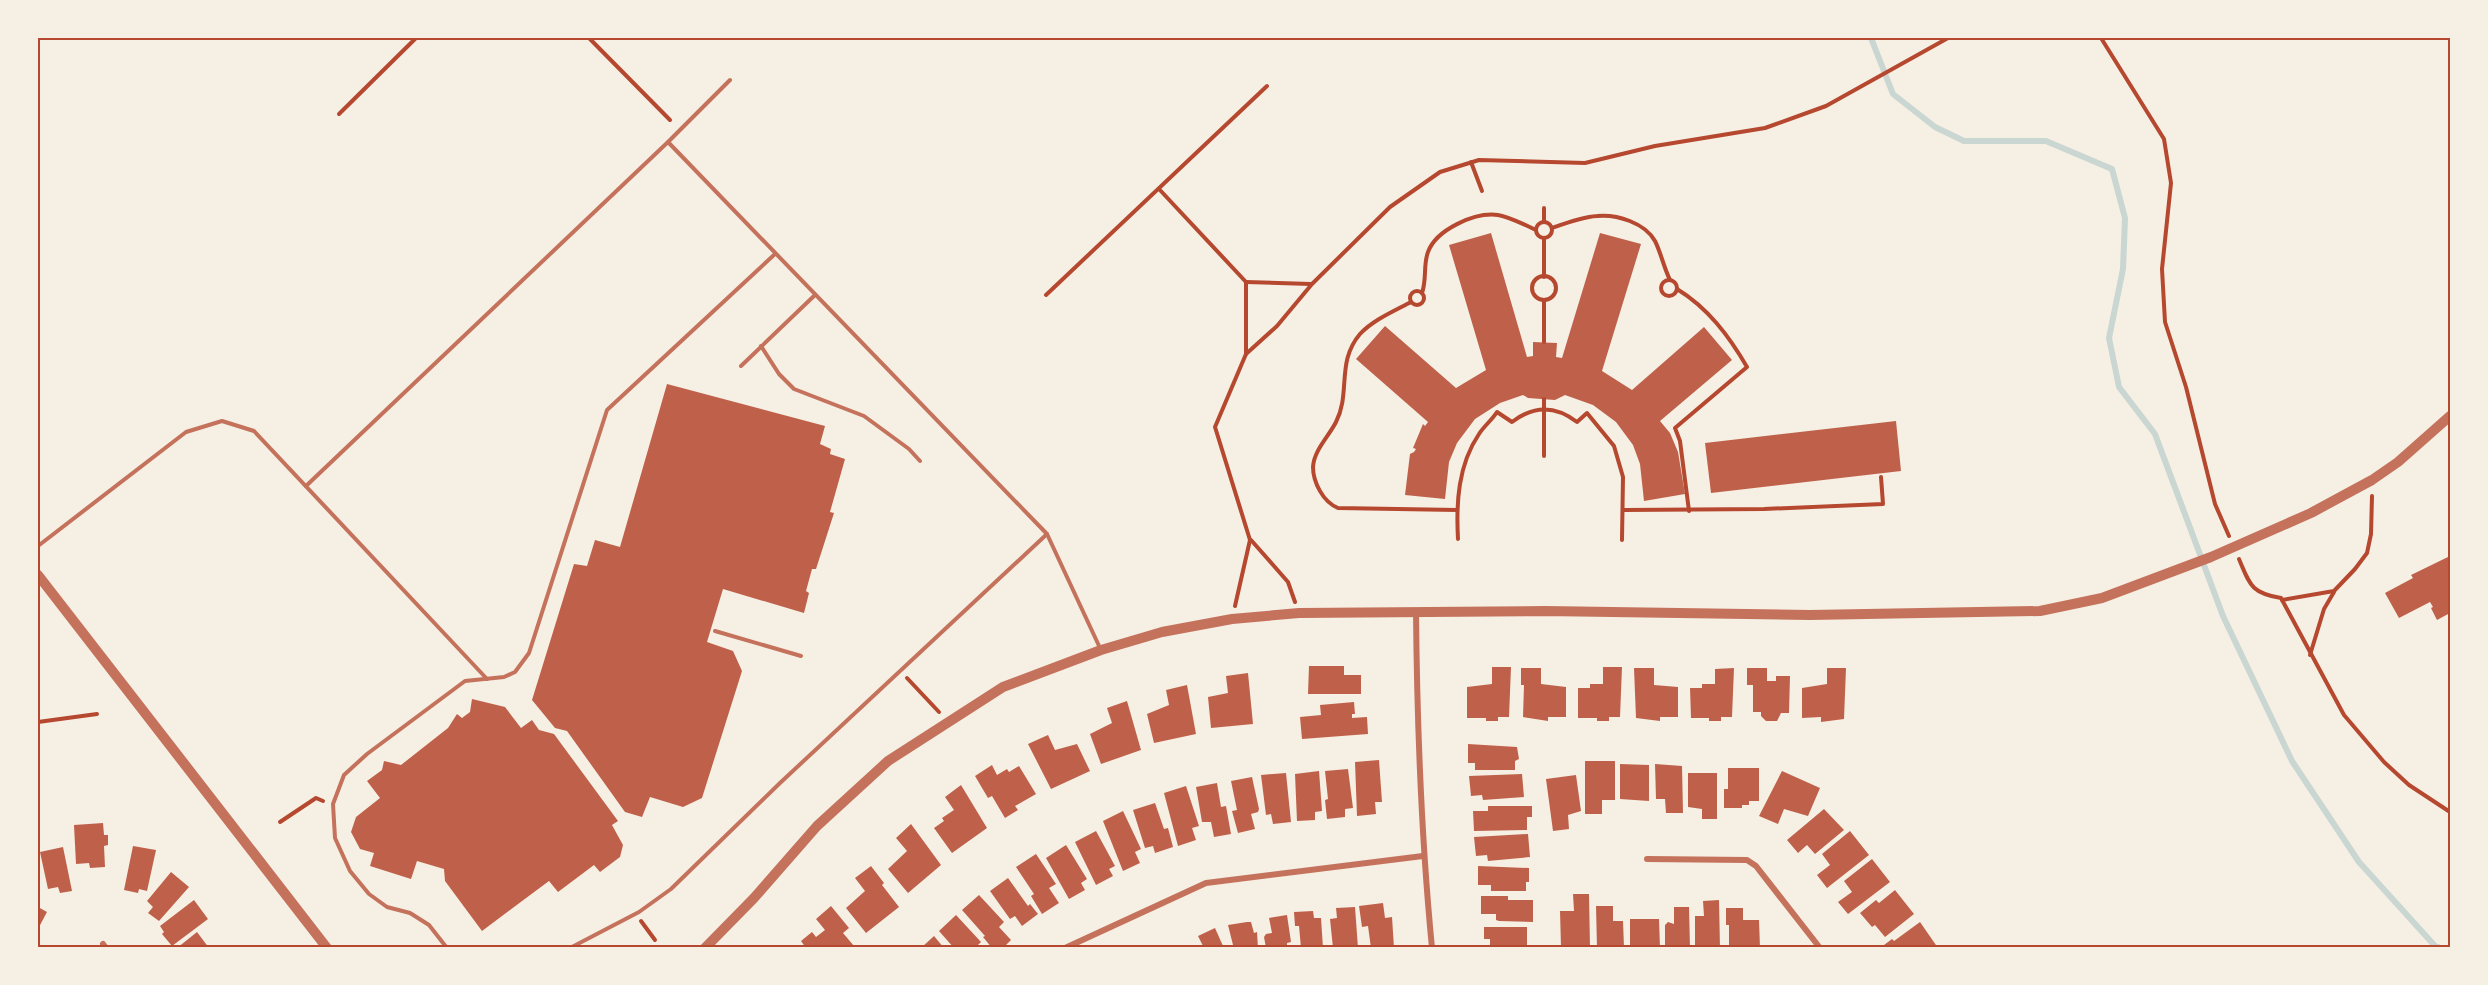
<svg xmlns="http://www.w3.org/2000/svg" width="2488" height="985" font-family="Barlow,sans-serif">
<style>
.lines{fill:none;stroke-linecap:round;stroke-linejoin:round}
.stream{stroke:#c9d6d2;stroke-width:6}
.building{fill:#bf614a}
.path{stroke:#b5482f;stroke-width:4}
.service{stroke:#c5725c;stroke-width:4}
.minor{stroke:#c5725c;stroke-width:6}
.tertiary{stroke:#c5725c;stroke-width:10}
.neatline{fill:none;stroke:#b5482f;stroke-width:2}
</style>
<rect width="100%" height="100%" fill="#f6efe4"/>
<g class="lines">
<path class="stream" d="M1871,38L1893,94L1935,127L1964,141H2046L2112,169L2125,218L2123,269L2109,338L2119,387L2155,434L2223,616L2292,761L2359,862L2435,946L2441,948"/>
</g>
<g class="building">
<path d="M1491,233L1527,357L1533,356V342L1557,343L1556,357L1562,358L1600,233L1641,244L1602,371L1632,390L1704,327L1732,360L1660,421L1670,433L1678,452L1685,494L1644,501L1640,464L1633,445L1616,422L1593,405L1565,395L1555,400L1528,398L1523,395L1500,403L1475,419L1457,443L1449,462L1445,499L1405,495L1410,454L1414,452L1416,449L1413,448L1423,424L1425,426L1428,422L1356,359L1385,326L1456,388L1486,370L1449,245Z"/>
<path d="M667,384L825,426L820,444L831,449L830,454L845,459L830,512L834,513L816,569H812L806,591L809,593L804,613L723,589L707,642L733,651L742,671L702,798L683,807L650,797L642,817L625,812L567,731L555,728L532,700L574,564L587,566L595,540L620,547Z"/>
<path d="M1896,421L1901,471L1711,493L1705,443Z"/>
<path d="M2450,556V613L2437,620L2431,608L2433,607L2430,602L2399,618L2385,593L2413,578L2411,575Z"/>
<path d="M1309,666H1344V675H1361V694H1308Z"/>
<path d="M1492,667H1511L1509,717H1498V721H1486V718H1467V687L1492,684Z"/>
<path d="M1603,667H1622L1620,717H1609V721H1597V718H1578V688H1590V684H1603Z"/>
<path d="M1521,668H1541V684L1566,687V717H1548V721L1523,717L1524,685H1521Z"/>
<path d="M1634,668H1654V685L1678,687V717H1660V721L1636,718Z"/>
<path d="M1734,668L1732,717H1721V721H1709V718H1691L1690,688H1702V684H1715V669Z"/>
<path d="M1747,668H1767V681H1776V676H1790L1789,713H1781L1777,721H1766L1761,716V712H1753V685H1747Z"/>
<path d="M1827,668H1846L1844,719L1821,722V717L1802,718V688L1827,684Z"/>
<path d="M1248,673L1253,724L1211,728L1208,697L1228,693L1226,676Z"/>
<path d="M1187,685L1196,734L1154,743L1147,714L1169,705L1166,690Z"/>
<path d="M472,699L505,707L521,728L532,720L539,730L554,734L618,821L612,825L623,845L620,857L600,872L594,865L558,892L549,881L482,931L445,881L444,869L417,861L411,879L370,866L374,853L360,849L351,832L356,817L380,798L367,781L382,770L384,761L401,765L448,728L457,714L462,718L470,712Z"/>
<path d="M1127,701L1141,750L1101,764L1090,734L1112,723L1107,708Z"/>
<path d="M1354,702L1355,714H1352V718L1367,717L1368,734L1302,739L1300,717L1321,715L1320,705Z"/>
<path d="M1048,735L1055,750L1077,744L1090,771L1051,789L1028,744Z"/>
<path d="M1468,744L1517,747L1519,759L1515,761V770H1475V763H1468Z"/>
<path d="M1379,760L1382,802H1375L1376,814L1357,816L1355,762Z"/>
<path d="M1585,761H1615V800H1602V814H1585Z"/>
<path d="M1620,764L1649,765V801L1620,799Z"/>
<path d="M1655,764L1682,766L1683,813H1666L1665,799H1656Z"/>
<path d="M992,765L997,775L1007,769L1009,772L1019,766L1036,794L1015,806L1018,810L1005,818L992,796L988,798L975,776Z"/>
<path d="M1728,768H1759V801H1749V805H1742V808H1724V789H1728Z"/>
<path d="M1348,769L1353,808L1345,809V817L1327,819L1325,800L1328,799L1325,771Z"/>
<path d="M1319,771L1322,811L1315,812V820L1297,821L1295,774Z"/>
<path d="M1782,771L1820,788L1808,816L1784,809L1778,824L1759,816Z"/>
<path d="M1286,773L1291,822L1273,824L1271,814L1266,815L1261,775Z"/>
<path d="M1688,773H1717V819H1702V809L1688,807Z"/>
<path d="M1522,774L1524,797L1483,800L1482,795L1471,796L1469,776Z"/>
<path d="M1576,775L1581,811L1568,815L1569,829L1553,831L1546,779Z"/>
<path d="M1252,777L1259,809L1258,812L1251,814L1255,829L1238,833L1232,811L1237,810L1231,781Z"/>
<path d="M1217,783L1221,807L1226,806L1231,834L1214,837L1211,822H1202L1196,787Z"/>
<path d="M961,785L987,828L952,853L934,828L944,821L942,818L954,810L945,797Z"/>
<path d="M1186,786L1199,826L1192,828L1196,840L1178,846L1164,793Z"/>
<path d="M1155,803L1164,829L1168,828L1173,847L1155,853L1153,846L1145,848L1133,810Z"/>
<path d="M1488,806H1532V817H1527V830L1474,831L1473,811H1488Z"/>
<path d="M1824,809L1844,830L1815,854L1807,845L1798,853L1787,840Z"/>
<path d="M1123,811L1141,849L1135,852L1140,863L1123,871L1103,821Z"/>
<path d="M103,823L104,835H108V845L104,846L105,867L90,868L89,863L76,864L74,825Z"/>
<path d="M911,824L941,865L908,893L888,869L907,851L896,838Z"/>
<path d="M1096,831L1115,866L1109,869L1113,876L1096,885L1075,842Z"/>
<path d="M1850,831L1869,855L1827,888L1817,875L1830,865L1822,854Z"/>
<path d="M1528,834L1530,857L1488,861L1487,855L1476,856L1474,837Z"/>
<path d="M1066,845L1087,879L1081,883L1085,890L1069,899L1046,858Z"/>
<path d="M133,846L156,850L147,891L139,889L138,893L124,890Z"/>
<path d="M63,847L72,891L60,893L58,887L48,889L40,852Z"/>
<path d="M1036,854L1056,884L1049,888L1059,903L1042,914L1031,896L1034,894L1016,867Z"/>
<path d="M1872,859L1890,882L1848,914L1838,902L1852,892L1844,881Z"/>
<path d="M871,866L884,883L882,885L899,907L866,933L846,908L865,891L855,878Z"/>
<path d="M1478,866L1529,868V882H1526V891H1491V885H1478Z"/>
<path d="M171,872L189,887L159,921L148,913L153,907L147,901Z"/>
<path d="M1008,878L1028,906L1030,904L1038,914L1022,926L1015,916L1010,919L990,891Z"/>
<path d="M1895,890L1914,914L1885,937L1875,925L1872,927L1860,913L1876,900L1879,903Z"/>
<path d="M1573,894H1589L1590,947H1561L1560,911H1574Z"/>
<path d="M979,895L1004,922L999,927L1011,940L1003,948H992L983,937L985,936L962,910Z"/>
<path d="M1481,896H1508V900H1533V922L1499,921L1496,920V914H1481Z"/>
<path d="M194,900L208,919L172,946L162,934L164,932L160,926Z"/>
<path d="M1719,900L1720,948H1695V916H1704L1703,901Z"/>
<path d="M1383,903L1385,918L1392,917L1394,948H1371L1368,926L1362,927L1359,906Z"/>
<path d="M831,906L849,928L843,933L854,946L806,948L801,941L812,932L816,937L825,930L816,919Z"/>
<path d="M1596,906H1613V921H1623L1624,948H1597Z"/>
<path d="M38,907L47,912L39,927L38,926Z"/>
<path d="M1355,907L1358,948H1333L1330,919L1337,918L1336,908Z"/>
<path d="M1674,907H1689L1690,948H1665V925L1668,922L1674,924Z"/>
<path d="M1726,908H1743V920H1759L1760,948H1729V925H1726Z"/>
<path d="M1313,911L1314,918H1321L1323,948H1301L1299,926H1295L1294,912Z"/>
<path d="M956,915L981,942L975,948H954L939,931Z"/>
<path d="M1287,915L1291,942L1287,943V948H1266L1264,937L1266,934L1272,933L1269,918Z"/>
<path d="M1630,919H1659L1660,948H1630Z"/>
<path d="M1247,922H1251L1254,933L1257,932L1258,948L1233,945L1228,925Z"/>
<path d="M1920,922L1938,948H1880L1892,939L1894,941Z"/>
<path d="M1484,927H1527V948H1490V939H1484Z"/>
<path d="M1215,928L1223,946L1204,948L1198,936Z"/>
<path d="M197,932L209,948H177Z"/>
<path d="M934,936L944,948H921Z"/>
</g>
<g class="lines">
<g class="path">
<path d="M589,38L670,120"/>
<path d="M2101,38L2164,139L2171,183L2162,269L2165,322L2186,387L2215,504L2229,536"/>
<path d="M339,114L416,38"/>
<path d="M1471,162L1482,191"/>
<path d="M1159,189L1246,282V354"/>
<path d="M1544,222V208"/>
<circle cx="1544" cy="230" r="8"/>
<path d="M1552,228C1566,223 1582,217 1597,216C1617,214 1645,223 1655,241C1661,253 1664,268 1670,280"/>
<circle cx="1544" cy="288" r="12"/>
<path d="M1544,277V238"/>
<circle cx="1669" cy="288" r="8"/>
<path d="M1246,282L1311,284"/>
<path d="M1677,289C1708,308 1729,336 1747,367L1675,428L1680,441L1689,511"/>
<circle cx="1417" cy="298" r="7"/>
<path d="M1422,293C1427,279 1423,265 1428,252C1436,230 1474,212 1498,215C1510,217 1525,225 1536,230"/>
<path d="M1046,295L1267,86"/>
<path d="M1544,300V342"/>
<path d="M1411,302C1394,311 1373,320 1360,334C1336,362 1351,393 1336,422C1329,436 1314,450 1313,467C1313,482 1323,502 1338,508L1457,510"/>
<path d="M1544,456V399"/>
<path d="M1624,510L1764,509L1883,504L1881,477"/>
<path d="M1458,539C1456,503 1458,465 1479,434C1484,426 1492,420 1497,412L1512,422C1534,405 1555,405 1577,422L1587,413L1614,446L1623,477L1622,540"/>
<path d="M1251,540L1288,582L1295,602"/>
<path d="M2239,559C2250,585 2251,593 2281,598L2344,715L2384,762L2409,785L2450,812"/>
<path d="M2282,600L2334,591L2355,569L2367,553L2371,534L2372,496"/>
<path d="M1235,606L1250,540L1215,427L1246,354L1277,326L1312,284L1390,207L1440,172L1479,160L1585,163L1655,146L1765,128L1826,106L1948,38"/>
<path d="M2310,655L2324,609L2334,592"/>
<path d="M907,678L939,712"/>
<path d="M38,722L97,714"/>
<path d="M280,822L316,798L323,801"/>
<path d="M641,921L655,940"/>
</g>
<g class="service">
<path d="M668,142L1047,534L1100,648"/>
<path d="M761,346L779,374L794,389L864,416L909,449L920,461"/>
<path d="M741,366L815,295"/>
<path d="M306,486L668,142L730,80"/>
<path d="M38,546L186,432L222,421L254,431L487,679"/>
<path d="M715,631L801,656"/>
<path d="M447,948L429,925L410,913L387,907L369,894L350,871L335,838L333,804L344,775L367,754L465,681L504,677L515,672L529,653L607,410L775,254"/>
<path d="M570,948L639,912L671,889L780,783L1047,534"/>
</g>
<g class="minor">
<path d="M1416,611C1417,724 1421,835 1432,948"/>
<path d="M1647,859L1747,860L1756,866L1820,948"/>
<path d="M103,944L106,948"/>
<path d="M1065,948L1206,883L1423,856"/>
</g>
<g class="tertiary">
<path d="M38,575L327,948"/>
<path d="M705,948L754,898L817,826L888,761L1003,687L1101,650L1162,632L1232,619L1299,613L1545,611L1810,615L2040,611L2102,598L2211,557L2311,513L2372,480L2398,462L2450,416"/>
</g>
</g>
<rect width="2488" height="985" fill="none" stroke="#f6efe4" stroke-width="78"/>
<rect x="39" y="39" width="2410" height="907" class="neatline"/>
</svg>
